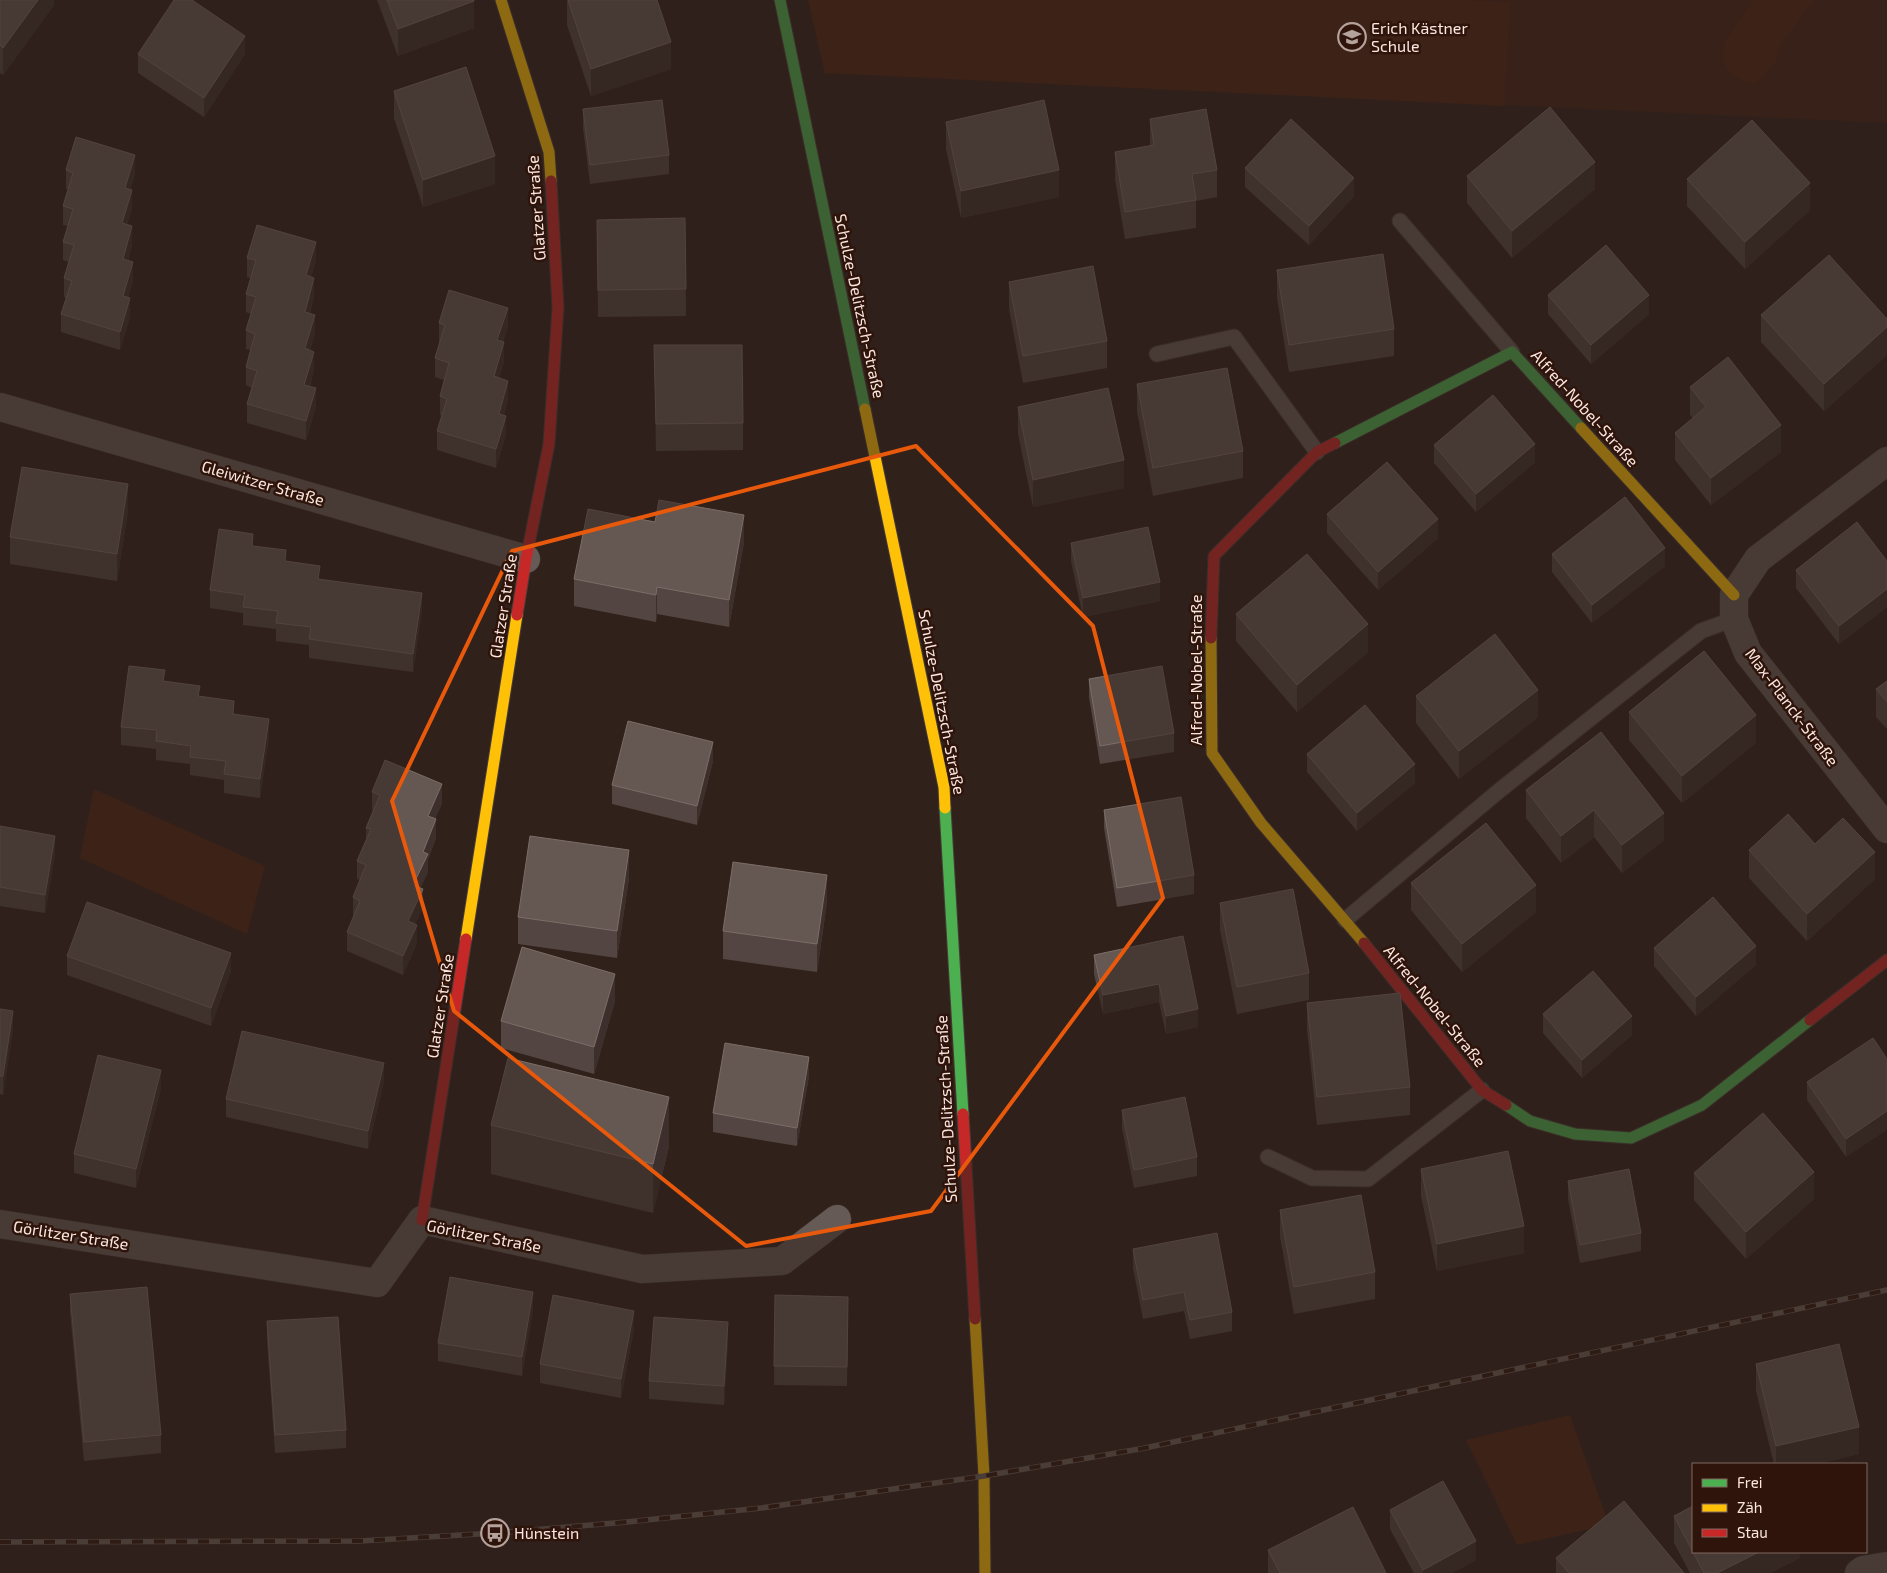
<svg xmlns="http://www.w3.org/2000/svg" width="1887" height="1573" font-family="'Exo 2',sans-serif">
<style>
.built{fill:#412317}
.green{fill:#4d2413}
.lines{fill:none;stroke-linecap:round;stroke-linejoin:round}
.lane-casing{stroke:#483b37;stroke-width:17}
.street-casing{stroke:#483b37;stroke-width:29}
.fast-casing{stroke:#483b37;stroke-width:13}
.slow-casing{stroke:#483b37;stroke-width:13}
.jam-casing{stroke:#483b37;stroke-width:13}
.lane{stroke:#665a56;stroke-width:15}
.street{stroke:#665a56;stroke-width:28}
.fast{stroke:#4caf50;stroke-width:11}
.slow{stroke:#ffc107;stroke-width:11}
.jam{stroke:#c62828;stroke-width:11}
.rail-casing{stroke:#6c5e5a;stroke-width:5.5}
.rail{stroke:#2e140a;stroke-width:4;stroke-dasharray:11;stroke-linecap:butt}
.wall{fill:#534541}
.shaded-wall{fill:#3d2f2b}
.building{fill:#655752;stroke:#7c6d68}
.marked{fill:none;stroke:#e8590c;stroke-width:4;stroke-linejoin:round}
.labels{text-anchor:middle;stroke-width:5;stroke-linejoin:round;paint-order:stroke}
.poi-label{font-size:16px;fill:#fbe7e0;stroke:#2e140a;text-anchor:start}
.street-label{font-size:16px;fill:#fbe7e0;stroke:#2e140a}
</style>
<rect width="100%" height="100%" fill="#30211b"/>
<path class="built" d="M808,0H1887V123L825,73Z"/>
<g class="green">
<path d="M808,0H1461L1510,2L1505,106L825,73Z"/>
<path d="M1751,0H1814L1781,44L1775,63L1756,83C1733,82 1716,64 1726,40C1732,28 1743,16 1751,4Z"/>
<path d="M94,789L265,866L247,934L80,858Z"/>
<path d="M1570,1415L1609,1525L1517,1545L1466,1440Z"/>
</g>
<g class="lines">
<defs>
<g id="lane">
<path d="M1400,221L1512,352"/>
<path d="M1157,354L1234,337L1317,452"/>
<path d="M1345,920L1500,790L1701,631L1734,619"/>
<path d="M1268,1157L1312,1178L1368,1179L1482,1090"/>
</g>
<g id="street">
<path d="M0,407L526,559"/>
<path d="M1887,461L1758,559L1734,595V619L1748,653L1887,829"/>
<path d="M0,1224L377,1283L422,1220L642,1269L782,1261L837,1219"/>
<path d="M1859,1573L1863,1570L1887,1566"/>
</g>
<g id="fast">
<path d="M780,0L865,409"/>
<path d="M1335,443L1512,352L1581,428"/>
<path d="M945,808L963,1114"/>
<path d="M1506,1105L1530,1121L1575,1134L1631,1138L1702,1105L1810,1020"/>
</g>
<g id="slow">
<path d="M501,0L549,152L551,181"/>
<path d="M865,409L944,787L945,808"/>
<path d="M1581,428L1734,595"/>
<path d="M1211,638L1212,753L1261,823L1364,943"/>
<path d="M466,939L517,615"/>
<path d="M975,1319L984,1476L985,1573"/>
</g>
<g id="jam">
<path d="M517,615L526,559L549,444L558,307L551,181"/>
<path d="M1211,638L1214,556L1317,452L1335,443"/>
<path d="M1364,943L1482,1090L1506,1105"/>
<path d="M1810,1020L1887,960"/>
<path d="M963,1114L975,1319"/>
<path d="M422,1220L466,939"/>
</g>
</defs>
<use href="#lane" class="lane-casing"/>
<use href="#street" class="street-casing"/>
<use href="#fast" class="fast-casing"/>
<use href="#slow" class="slow-casing"/>
<use href="#jam" class="jam-casing"/>
<use href="#lane" class="lane"/>
<use href="#street" class="street"/>
<use href="#fast" class="fast"/>
<use href="#slow" class="slow"/>
<use href="#jam" class="jam"/>
<defs>
<path id="rail" d="M0,1542L360,1541L495,1533L627,1522L761,1508L984,1476L1145,1448L1887,1290"/>
</defs>
<use href="#rail" class="rail-casing"/>
<use href="#rail" class="rail"/>
</g>
<g class="wall">
<path d="M0,0H54V5L3,75L0,73Z"/>
<path d="M377,0H474V28L398,56Z"/>
<path d="M567,0H657L671,69L591,96L567,25Z"/>
<path d="M138,54H245L204,117L138,73Z"/>
<path d="M394,91L495,184L423,207L394,118Z"/>
<path d="M583,109L669,155V174L590,184L583,128Z"/>
<path d="M1150,119L1217,170V197L1196,201V228L1125,239L1115,179V152L1150,146Z"/>
<path d="M946,122L1059,197L961,218L946,149Z"/>
<path d="M1245,168L1354,196L1309,245L1245,187Z"/>
<path d="M66,170L135,173L130,190L132,208L127,225L132,245L128,261L133,281L128,297L130,317L120,350L61,332V314L66,298L64,297V278L69,262L63,260V242L68,226L63,225V206L68,189H66Z"/>
<path d="M1467,176L1595,189L1512,258L1467,203Z"/>
<path d="M1687,179L1810,210L1745,269L1687,206Z"/>
<path d="M685,218L686,316L598,317L597,220Z"/>
<path d="M247,258L316,260L311,277L314,296L310,313L315,333L310,350L314,370L310,386L316,407L306,440L247,423V404L252,388L246,385V367L251,350L246,349V330L251,314L246,312V294L251,278L247,277Z"/>
<path d="M1277,270L1394,329V356L1289,372L1277,298Z"/>
<path d="M1009,282L1107,341V368L1023,383L1009,309Z"/>
<path d="M1548,295L1649,314L1591,364L1548,314Z"/>
<path d="M1761,315L1887,319V355L1824,411L1761,342Z"/>
<path d="M439,323L508,326L503,342L504,361L499,378L508,399L504,415L506,434L496,468L437,450V431L442,415H440V396L444,380L435,377V358L440,342H439Z"/>
<path d="M654,345L743,423V450L656,451Z"/>
<path d="M1137,384L1243,451V478L1153,496L1137,411Z"/>
<path d="M1690,387L1781,452L1711,505L1675,460V433L1693,418L1690,415Z"/>
<path d="M1018,407L1124,488L1033,507L1018,434Z"/>
<path d="M1434,445L1535,462L1476,512L1434,463Z"/>
<path d="M128,511L117,581L10,564V537Z"/>
<path d="M1327,514L1438,538L1378,590L1327,533Z"/>
<path d="M744,542L729,627L657,614L656,622L574,606V579Z"/>
<path d="M1071,543L1160,601L1083,617L1071,561Z"/>
<path d="M253,546L286,562L320,579L422,611L413,672L309,658V645L276,641V629L243,625V613L210,608V590Z"/>
<path d="M1552,554L1665,566L1592,623L1552,572Z"/>
<path d="M1887,561V607L1839,644L1796,588V570Z"/>
<path d="M1236,614L1368,652L1297,712L1236,641Z"/>
<path d="M1089,679L1174,733V752L1100,764L1089,697Z"/>
<path d="M165,681L200,696L234,714L269,737L260,798L224,793V780L190,775V764L156,760V749L121,745V727Z"/>
<path d="M1887,681V729L1876,717V689Z"/>
<path d="M1416,696L1538,717L1459,779L1416,723Z"/>
<path d="M1629,712L1756,743L1682,803L1629,740Z"/>
<path d="M1601,732L1664,840L1622,873L1594,837L1561,863L1526,818V790Z"/>
<path d="M1307,754L1415,783L1357,831L1307,772Z"/>
<path d="M713,761L697,825L612,804V785Z"/>
<path d="M372,792L442,803L435,819L436,838L428,859V872L420,888L423,908L415,924L417,943L403,975L347,951V932L354,916L353,915V897L360,880L357,879V861L366,841V828L373,811L372,810Z"/>
<path d="M1104,810L1194,875V894L1117,907L1104,828Z"/>
<path d="M0,826L55,854L45,913L0,906Z"/>
<path d="M1815,844L1875,879L1807,941L1749,878V850Z"/>
<path d="M629,878L617,958L518,944V917Z"/>
<path d="M1411,883L1536,912L1462,972L1411,910Z"/>
<path d="M827,902L817,972L723,959V931Z"/>
<path d="M1220,903L1309,973V1000L1237,1014L1220,930Z"/>
<path d="M1183,936L1198,1027L1166,1034L1159,1002L1103,1014L1094,974V955Z"/>
<path d="M1654,948L1756,965L1696,1016L1654,966Z"/>
<path d="M67,956L231,971L211,1026L67,975Z"/>
<path d="M615,1001L594,1074L501,1048V1021Z"/>
<path d="M1307,1003L1410,1087V1115L1317,1125L1307,1030Z"/>
<path d="M0,1009L13,1029L3,1095L0,1094Z"/>
<path d="M1543,1014L1632,1035L1582,1078L1543,1033Z"/>
<path d="M1887,1059L1846,1157L1807,1100V1082Z"/>
<path d="M809,1076L797,1146L713,1132V1113Z"/>
<path d="M384,1081L368,1149L226,1117V1099Z"/>
<path d="M161,1088L136,1188L74,1173V1154Z"/>
<path d="M1122,1110L1197,1157V1176L1134,1188L1122,1128Z"/>
<path d="M491,1125L669,1146L653,1213L491,1174Z"/>
<path d="M1421,1169L1524,1253L1437,1271L1421,1196Z"/>
<path d="M1694,1173L1814,1199L1746,1259L1694,1200Z"/>
<path d="M1568,1181L1641,1233V1251L1580,1263L1568,1199Z"/>
<path d="M1280,1210L1375,1272V1299L1294,1314L1280,1237Z"/>
<path d="M1133,1249L1232,1312V1331L1190,1339L1184,1311L1143,1319L1133,1268Z"/>
<path d="M70,1294L161,1435V1453L84,1461L70,1312Z"/>
<path d="M775,1295L848,1297L847,1386L774,1385Z"/>
<path d="M533,1310L522,1376L438,1361V1343Z"/>
<path d="M267,1321L346,1430V1448L275,1453L267,1340Z"/>
<path d="M634,1329L621,1398L540,1383V1364Z"/>
<path d="M728,1341L724,1405L649,1399V1381Z"/>
<path d="M1756,1364L1859,1454L1816,1464H1774L1756,1391Z"/>
<path d="M1390,1510L1476,1560L1452,1573H1414L1390,1529Z"/>
<path d="M1674,1516L1800,1552V1558L1770,1573H1690L1674,1543Z"/>
<path d="M1268,1550L1386,1573H1268Z"/>
<path d="M1556,1558L1684,1573H1556Z"/>
</g>
<g class="shaded-wall">
<path d="M38,0H54V5L3,75V48Z"/>
<path d="M474,1V28L398,56V29Z"/>
<path d="M245,36V54L204,117V98Z"/>
<path d="M671,42V69L591,96V69Z"/>
<path d="M135,155V173L125,207V188Z"/>
<path d="M495,156V184L423,207V180Z"/>
<path d="M1595,162V189L1512,258V231Z"/>
<path d="M1059,170V197L961,218V191Z"/>
<path d="M1354,178V196L1309,245V226Z"/>
<path d="M1810,183V210L1745,269V242Z"/>
<path d="M132,190V208L122,242V223Z"/>
<path d="M132,226V245L123,278V259Z"/>
<path d="M316,242V260L306,294V275Z"/>
<path d="M133,262V281L123,314V296Z"/>
<path d="M314,278V296L305,330V312Z"/>
<path d="M1649,295V314L1591,364V345Z"/>
<path d="M130,298V317L120,350V332Z"/>
<path d="M508,308V326L497,359V340Z"/>
<path d="M315,315V333L305,367V348Z"/>
<path d="M1887,327V355L1824,411V384Z"/>
<path d="M504,342V361L494,395V376Z"/>
<path d="M314,352V370L304,403V385Z"/>
<path d="M508,381V399L499,433V414Z"/>
<path d="M316,388V407L306,440V421Z"/>
<path d="M506,416V434L496,468V449Z"/>
<path d="M1781,425V452L1711,505V478Z"/>
<path d="M1535,444V462L1476,512V494Z"/>
<path d="M1124,460V488L1033,507V480Z"/>
<path d="M128,484V511L117,581V554Z"/>
<path d="M744,515V542L729,627V600Z"/>
<path d="M1438,519V538L1378,590V572Z"/>
<path d="M1665,548V566L1592,623V605Z"/>
<path d="M1160,582V601L1083,617V598Z"/>
<path d="M657,587V614L656,622V595Z"/>
<path d="M1887,589V607L1839,644V626Z"/>
<path d="M422,593V611L413,672V654Z"/>
<path d="M1368,624V652L1297,712V685Z"/>
<path d="M1538,690V717L1459,779V751Z"/>
<path d="M1756,715V743L1682,803V776Z"/>
<path d="M269,719V737L260,798V779Z"/>
<path d="M713,742V761L697,825V806Z"/>
<path d="M1415,764V783L1357,831V813Z"/>
<path d="M442,784V803L428,835V816Z"/>
<path d="M1594,810V837L1561,863V836Z"/>
<path d="M1664,813V840L1622,873V845Z"/>
<path d="M436,819V838L428,859V872L413,904V885L423,852Z"/>
<path d="M55,836V854L45,913V895Z"/>
<path d="M629,850V878L617,958V931Z"/>
<path d="M1875,852V879L1807,941V914Z"/>
<path d="M827,875V902L817,972V944Z"/>
<path d="M1536,885V912L1462,972V944Z"/>
<path d="M423,889V908L408,939V921Z"/>
<path d="M417,925V943L403,975V956Z"/>
<path d="M1756,946V965L1696,1016V997Z"/>
<path d="M231,953V971L211,1026V1008Z"/>
<path d="M615,974V1001L594,1074V1047Z"/>
<path d="M1159,984V1002L1103,1014V995Z"/>
<path d="M1198,1009V1027L1166,1034V1016Z"/>
<path d="M13,1011V1029L3,1095V1076Z"/>
<path d="M1632,1016V1035L1582,1078V1060Z"/>
<path d="M809,1057V1076L797,1146V1128Z"/>
<path d="M384,1063V1081L368,1149V1131Z"/>
<path d="M161,1070V1088L136,1188V1169Z"/>
<path d="M669,1097V1146L653,1213V1164Z"/>
<path d="M1887,1111V1130L1846,1157V1139Z"/>
<path d="M1814,1172V1199L1746,1259V1232Z"/>
<path d="M1524,1226V1253L1437,1271V1244Z"/>
<path d="M533,1292V1310L522,1376V1357Z"/>
<path d="M634,1311V1329L621,1398V1379Z"/>
<path d="M728,1322V1341L724,1405V1386Z"/>
<path d="M1859,1427V1454L1816,1464H1776V1446Z"/>
<path d="M1476,1541V1560L1452,1573H1423V1570Z"/>
<path d="M1759,1552H1800V1558L1770,1573H1717Z"/>
</g>
<g class="building">
<path d="M0,0H38L3,48L0,45Z"/>
<path d="M174,0H192L245,36L204,98L138,54Z"/>
<path d="M387,0H474V1L398,29Z"/>
<path d="M568,0H657L671,42L591,69Z"/>
<path d="M466,67L495,156L423,180L394,91Z"/>
<path d="M662,100L669,155L590,165L583,109Z"/>
<path d="M1044,100L1059,170L961,191L946,122Z"/>
<path d="M1550,107L1595,162L1512,231L1467,176Z"/>
<path d="M1206,109L1217,170L1192,174L1196,200L1125,212L1115,152L1154,145L1150,119Z"/>
<path d="M1291,119L1354,178L1309,226L1245,168Z"/>
<path d="M1752,120L1810,183L1745,242L1687,179Z"/>
<path d="M76,137L135,155L125,188L132,190L122,223L132,226L123,259L133,262L123,296L130,298L120,332L61,314L72,281L64,278L74,245L63,242L73,209L63,206L73,173L66,170Z"/>
<path d="M685,218L686,289L598,290L597,220Z"/>
<path d="M257,225L316,242L306,275L314,278L305,312L315,315L305,348L314,352L304,385L316,388L306,421L247,404L257,371L246,367L255,334L246,330L256,297L246,294L256,260L247,258Z"/>
<path d="M1606,245L1649,295L1591,345L1548,295Z"/>
<path d="M1383,254L1394,329L1289,345L1277,270Z"/>
<path d="M1829,255L1887,319V327L1824,384L1761,315Z"/>
<path d="M1093,266L1107,341L1023,356L1009,282Z"/>
<path d="M449,290L508,308L497,340L504,342L494,376L508,381L499,414L506,416L496,449L437,431L447,399L440,396L449,363L435,358L445,325L439,323Z"/>
<path d="M654,345H742L743,423L656,424Z"/>
<path d="M1728,357L1781,425L1711,478L1675,433L1706,407L1690,387Z"/>
<path d="M1227,368L1243,451L1153,468L1137,384Z"/>
<path d="M1108,388L1124,460L1033,480L1018,407Z"/>
<path d="M1493,395L1535,444L1476,494L1434,445Z"/>
<path d="M1387,462L1438,519L1378,572L1327,514Z"/>
<path d="M22,467L128,484L117,554L10,537Z"/>
<path d="M1625,497L1665,548L1592,605L1552,554Z"/>
<path d="M659,500L744,515L729,600L657,587L656,595L574,579L588,509L655,522Z"/>
<path d="M1857,522L1887,561V589L1839,626L1796,570Z"/>
<path d="M1148,527L1160,582L1083,598L1071,543Z"/>
<path d="M219,529L253,534L252,546L286,550L285,561L320,566L318,579L422,593L413,654L309,639L311,627L276,623L278,611L243,607L245,595L210,590Z"/>
<path d="M1307,554L1368,624L1297,685L1236,614Z"/>
<path d="M1495,634L1538,690L1459,751L1416,696Z"/>
<path d="M1704,651L1756,715L1682,776L1629,712Z"/>
<path d="M129,666L165,670L163,681L200,686L198,696L234,701L233,714L269,719L260,779L224,774L226,761L190,757L191,746L156,741L157,730L121,727Z"/>
<path d="M1162,666L1174,733L1100,746L1089,679Z"/>
<path d="M1887,681V702L1876,689Z"/>
<path d="M1365,705L1415,764L1357,813L1307,754Z"/>
<path d="M628,721L713,742L697,806L612,785Z"/>
<path d="M1601,732L1664,813L1622,845L1594,810L1561,836L1526,790Z"/>
<path d="M385,760L442,784L428,816L436,819L423,852L428,854L413,885L423,889L408,921L417,925L403,956L347,932L360,901L353,897L366,865L357,861L371,829L366,828L380,795L372,792Z"/>
<path d="M1181,797L1194,875L1117,888L1104,810Z"/>
<path d="M1788,814L1815,844L1843,818L1875,852L1807,914L1749,850Z"/>
<path d="M1486,823L1536,885L1462,944L1411,883Z"/>
<path d="M0,826L55,836L45,895L0,887Z"/>
<path d="M530,836L629,850L617,931L518,917Z"/>
<path d="M733,862L827,875L817,944L723,931Z"/>
<path d="M1293,889L1309,973L1237,987L1220,903Z"/>
<path d="M1713,897L1756,946L1696,997L1654,948Z"/>
<path d="M87,902L231,953L211,1008L67,956Z"/>
<path d="M1183,936L1198,1009L1166,1016L1159,984L1103,995L1094,955Z"/>
<path d="M522,947L615,974L594,1047L501,1021Z"/>
<path d="M1593,971L1632,1016L1582,1060L1543,1014Z"/>
<path d="M1400,993L1410,1087L1317,1097L1307,1003Z"/>
<path d="M0,1009L13,1011L3,1076H0Z"/>
<path d="M242,1031L384,1063L368,1131L226,1099Z"/>
<path d="M1873,1038L1887,1059V1111L1846,1139L1807,1082Z"/>
<path d="M725,1043L809,1057L797,1128L713,1113Z"/>
<path d="M98,1055L161,1070L136,1169L74,1154Z"/>
<path d="M508,1058L669,1097L653,1164L491,1125Z"/>
<path d="M1185,1097L1197,1157L1134,1170L1122,1110Z"/>
<path d="M1763,1113L1814,1172L1746,1232L1694,1173Z"/>
<path d="M1508,1151L1524,1226L1437,1244L1421,1169Z"/>
<path d="M1629,1169L1641,1233L1580,1245L1568,1181Z"/>
<path d="M1361,1195L1375,1272L1294,1287L1280,1210Z"/>
<path d="M1217,1233L1232,1312L1190,1320L1184,1292L1143,1300L1133,1249Z"/>
<path d="M450,1277L533,1292L522,1357L438,1343Z"/>
<path d="M147,1287L161,1435L84,1442L70,1294Z"/>
<path d="M553,1295L634,1311L621,1379L540,1364Z"/>
<path d="M775,1295L848,1297L847,1367L774,1366Z"/>
<path d="M338,1317L346,1430L275,1435L267,1321Z"/>
<path d="M654,1317L728,1322L724,1386L649,1381Z"/>
<path d="M1839,1344L1859,1427L1776,1446L1756,1364Z"/>
<path d="M1443,1481L1476,1541L1423,1570L1390,1510Z"/>
<path d="M1624,1501L1684,1573H1569L1556,1558Z"/>
<path d="M1693,1506V1552H1759L1717,1573H1704L1674,1516Z"/>
<path d="M1353,1507L1386,1573H1280L1268,1550Z"/>
</g>
<path d="M0 0H1887V1573H0ZM916,446L1093,626L1163,898L931,1211L746,1246L454,1011L392,801L512,551Z" fill="#30211b" fill-opacity=".55" fill-rule="evenodd"/>
<path class="marked" d="M916,446L1093,626L1163,898L931,1211L746,1246L454,1011L392,801L512,551Z"/>
<defs>
<symbol id="school-ring" viewBox="-11 -11 22 22"><circle r="9.5" fill="#2e140a" stroke="#b4a29b" stroke-width="1.5"/><path d="M0-5L7-2L0 1L-7-2ZM-4 1L0 2.5L4 1V4Q0 6-4 4Z" fill="#b4a29b"/></symbol>
<symbol id="bus-ring" viewBox="-11 -11 22 22"><circle r="9.5" fill="#2e140a" stroke="#b4a29b" stroke-width="1.5"/><path d="M-5-6H5V4H4V6H2V4H-2V6H-4V4H-5ZM-3.5-4V0h7V-4ZM-3.5 1.2v1.5H-2V1.2ZM2 1.2v1.5H3.5V1.2Z" fill="#b4a29b"/></symbol>
</defs>
<g fill-rule="evenodd">
<use href="#school-ring" x="1336" y="21" width="32" height="32"/>
<use href="#bus-ring" x="479" y="1517" width="32" height="32"/>
</g>
<g class="labels">
<g class="poi-label">
<text x="1371" y="34">Erich Kästner<tspan x="1371" dy="18">Schule</tspan></text>
<text x="514" y="1539">Hünstein</text>
</g>
<g class="street-label">
<text transform="translate(536 208) rotate(-94)" y="6">Glatzer Straße</text>
<text transform="translate(860 306) rotate(78)" y="6">Schulze-Delitzsch-Straße</text>
<text transform="translate(1585 408) rotate(48)" y="6">Alfred-Nobel-Straße</text>
<text transform="translate(263 483) rotate(16)" y="6">Gleiwitzer Straße</text>
<text transform="translate(503 606) rotate(-81)" y="6">Glatzer Straße</text>
<text transform="translate(1196 670) rotate(-90)" y="6">Alfred-Nobel-Straße</text>
<text transform="translate(942 702) rotate(79)" y="6">Schulze-Delitzsch-Straße</text>
<text transform="translate(1792 707) rotate(53)" y="6">Max-Planck-Straße</text>
<text transform="translate(440 1006) rotate(-81)" y="6">Glatzer Straße</text>
<text transform="translate(1435 1006) rotate(51)" y="6">Alfred-Nobel-Straße</text>
<text transform="translate(946 1109) rotate(-93)" y="6">Schulze-Delitzsch-Straße</text>
<text transform="translate(71 1235) rotate(9)" y="6">Görlitzer Straße</text>
<text transform="translate(484 1236) rotate(11)" y="6">Görlitzer Straße</text>
</g>
</g>
<rect x="1692" y="1463" width="175" height="90" fill="#2e140a" stroke="#806860"/>
<rect x="1702" y="1479" width="25" height="8" fill="#4caf50" stroke="#806860"/>
<text x="1737" y="1488" font-size="15" fill="#fbe7e0">Frei</text>
<rect x="1702" y="1504" width="25" height="8" fill="#ffc107" stroke="#806860"/>
<text x="1737" y="1513" font-size="15" fill="#fbe7e0">Zäh</text>
<rect x="1702" y="1529" width="25" height="8" fill="#c62828" stroke="#806860"/>
<text x="1737" y="1538" font-size="15" fill="#fbe7e0">Stau</text>
</svg>
